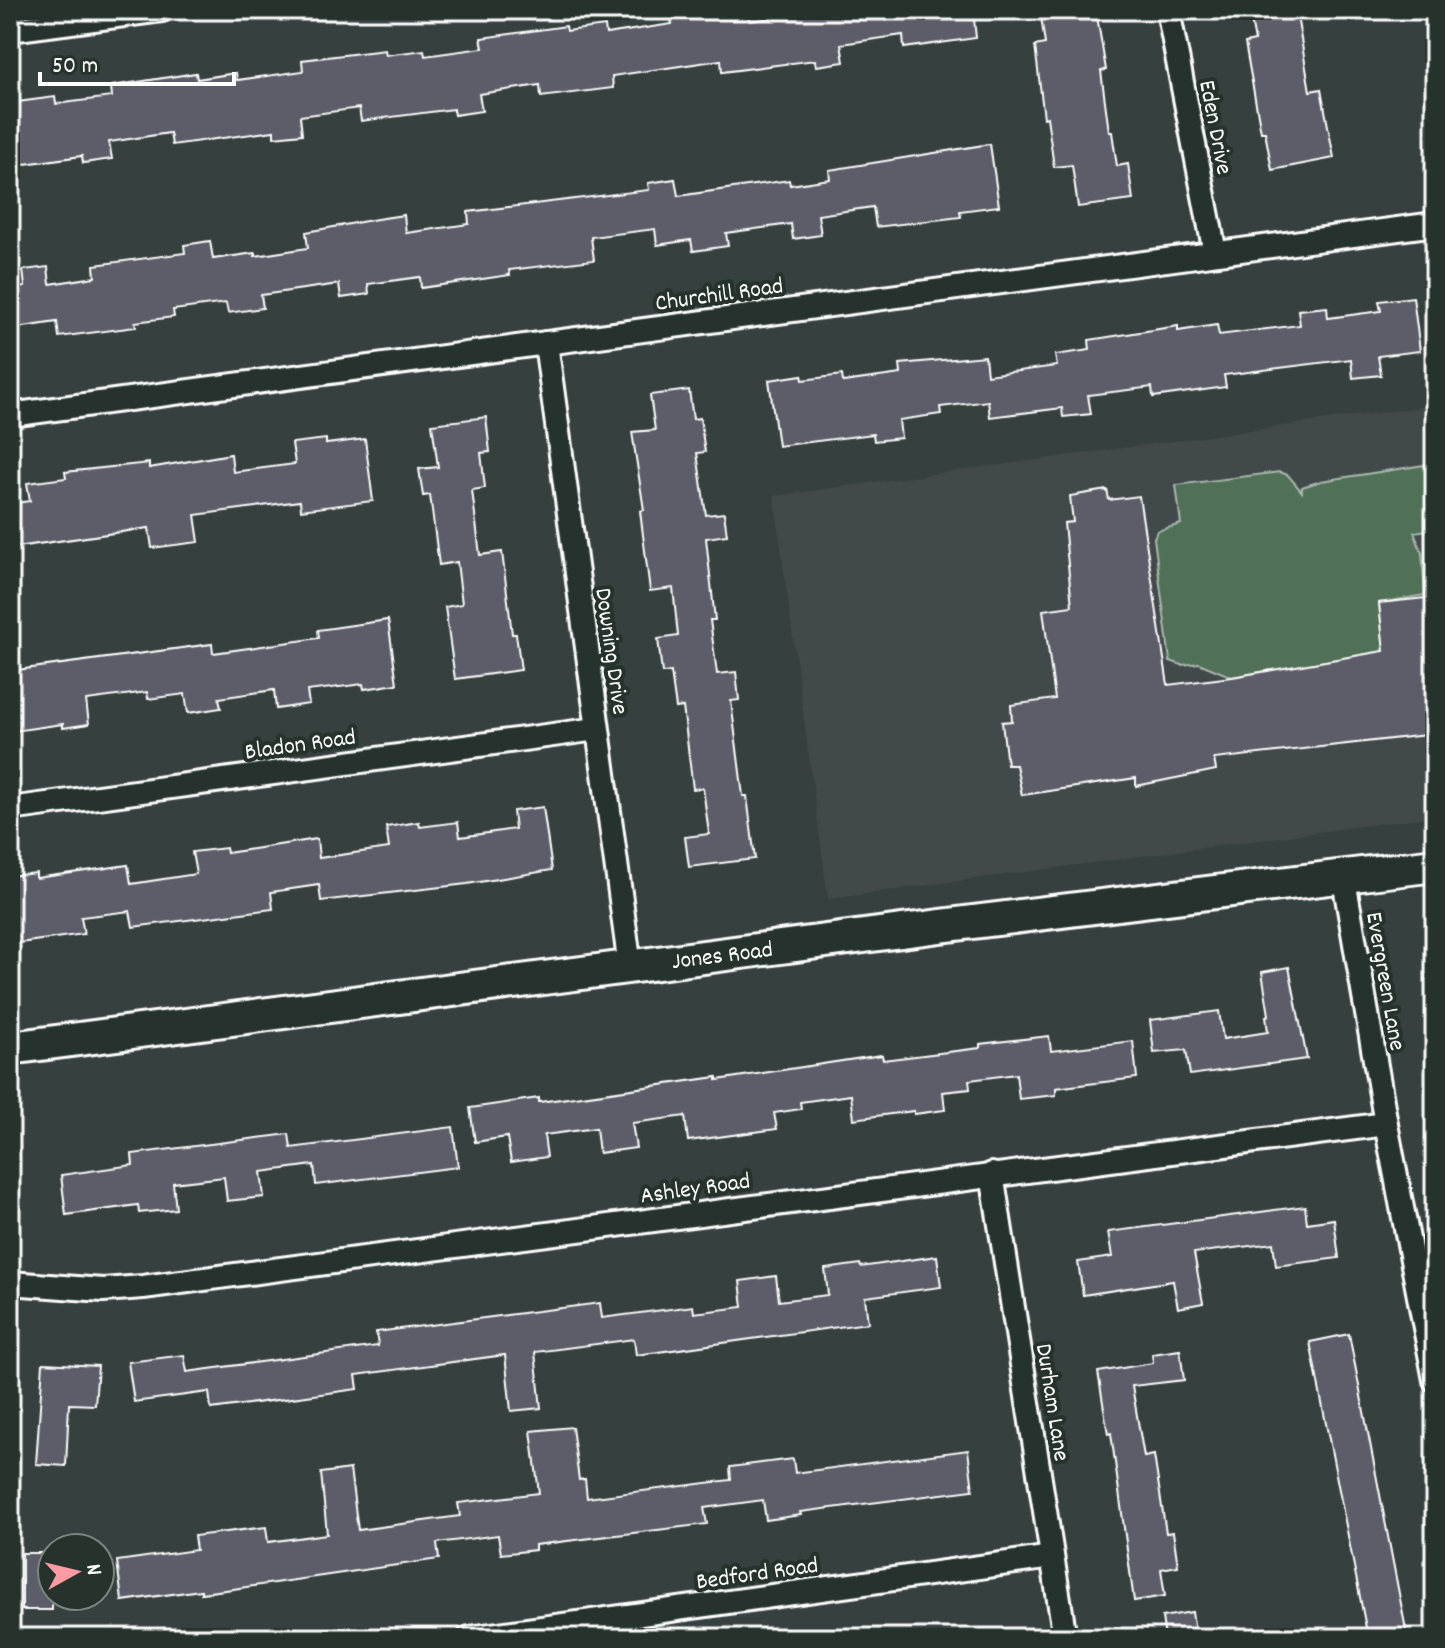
<svg xmlns="http://www.w3.org/2000/svg" width="1445" height="1648" font-family="Dekko,sans-serif">
<style>
.built{fill:#42494c}
.green{fill:#517059;stroke:#a8b8ac;stroke-width:2}
.building{fill:#5d5d69;stroke:#fff;stroke-width:2}
.lines{fill:none;stroke-linecap:round;stroke-linejoin:round}
.street-casing{stroke:#fff;stroke-width:28}
.secondary-casing{stroke:#fff;stroke-width:38}
.street{stroke:#26332d;stroke-width:22}
.secondary{stroke:#26332d;stroke-width:32}
.labels{text-anchor:middle;stroke-width:8;stroke-linejoin:round;paint-order:stroke}
.street-label{font-size:24px;fill:#fff;stroke:#26332d}
</style>
<rect width="100%" height="100%" fill="#36403f"/>
<filter id="ink" filterUnits="userSpaceOnUse"><feTurbulence type="fractalNoise" baseFrequency=".0125" numOctaves="2"/><feDisplacementMap in="SourceGraphic" scale="16" xChannelSelector="R" yChannelSelector="G"/><feConvolveMatrix kernelMatrix="1 2 1 2 8 2 1 2 1" color-interpolation-filters="sRGB"/></filter>
<g filter="url(#ink)">
<path class="built" d="M1435,405V816L828,899L774,496Z"/>
<path class="green" d="M1431,464L1435,493V529L1414,532L1422,553L1425,595L1379,603L1384,651L1232,677L1199,663L1182,665L1170,661L1154,538L1157,531L1181,524L1176,485L1280,472L1288,475L1302,492V487L1321,481Z"/>
<g class="building">
<path d="M670,10H748L750,21L808,13V10H973L976,38L904,48L903,35L841,44L844,62L816,66L815,60L722,72L721,60L612,76L613,88L541,97L540,85L479,94L482,111L454,115L453,109L361,121L359,108L300,116L302,134L274,137V131L172,145L170,133L109,142L112,159L83,163L82,156L10,166V103L55,97L56,104L112,97L111,86L196,73L197,79L236,73L237,80L303,71L302,60L385,50L386,55L424,50L425,56L483,48L481,38L566,26L567,31L605,26L606,34L672,24Z"/>
<path d="M1040,10H1096L1106,70L1101,71L1109,132H1112L1117,166L1128,164L1133,200L1078,207L1072,165L1054,167L1047,117L1044,118L1035,46L1045,44Z"/>
<path d="M1249,10H1296L1310,91L1321,89L1334,158L1272,170L1265,132H1261L1245,43L1255,41Z"/>
<path d="M990,144L999,206L960,211L961,217L876,227L873,207L818,215L821,235L793,239L791,224L726,233L728,246L693,251L691,240L657,245L655,229L591,237L594,260L509,270L510,275L421,288L420,277L368,284L369,294L341,298L339,284L261,295L263,308L228,313L226,303L173,310L174,317L135,322L136,327L59,337L57,322L10,329V289L25,287L23,270L48,267L50,284L95,277L94,265L185,253L184,245L210,241L213,259L255,253V256L308,248L306,232L377,219L404,215L406,233L469,224L468,212L649,190L648,183L675,179L678,196L789,180L790,185L830,179L829,170Z"/>
<path d="M1413,297L1420,351L1378,356L1381,375L1353,378L1351,359L1224,375L1226,387L1153,397L1152,387L1088,395L1091,414L1063,417L1062,408L990,417L988,401L940,407L941,414L899,420L901,438L874,441L873,434L778,446L769,380L802,375L803,380L842,375L843,382L901,374L900,364L985,356L987,375L1057,366L1055,355L1090,350L1089,340L1178,326V331L1217,325L1219,335L1300,325L1298,310L1327,307L1328,318L1381,311L1379,301Z"/>
<path d="M689,390L693,419L700,418L705,452L697,453L706,515L724,513L727,535L706,538L715,620H710L717,674L736,672L739,700L731,701L743,796H747L755,859L689,867L685,837L709,834L703,788L693,789L683,707L676,708L671,672L662,673L658,639L678,636L673,588L650,591L640,511L644,510L632,432L655,430L650,395Z"/>
<path d="M486,417L490,452L481,453L485,488L472,490L480,555L502,552L512,634H516L521,670L455,679L445,607L462,604L457,562L439,565L430,495L423,496L419,469L438,467L432,424Z"/>
<path d="M326,439V444L365,439L373,501L301,510L300,501L195,515L199,542L152,548L149,528L10,548V504L30,501L27,483L66,478L65,472L149,463V468L231,454L233,472L295,464L292,443Z"/>
<path d="M1107,490L1109,500L1139,496L1168,685L1232,677L1384,651L1379,603L1435,597V734L1214,759L1216,770L1136,786V778L1022,795L1016,765H1007L1002,722L1012,721L1011,705L1055,699L1043,610L1072,606L1064,523L1073,522L1070,496Z"/>
<path d="M388,620L397,684L364,689L363,684L307,691L309,704L276,709L274,690L219,698L221,708L188,713L185,694L148,699L147,692L86,700L89,724L63,728V724L14,731L10,719V671L212,644L213,653L319,638L318,630Z"/>
<path d="M543,807L552,870L467,884L321,901L319,885L271,892L273,909L133,927L130,911L81,917L84,934L12,944L10,876L36,873V878L128,865L131,884L196,874L192,852L226,848L227,853L317,839L319,858L389,848L386,827L419,822L420,827L458,822L460,837L515,829L513,811Z"/>
<path d="M1289,967L1307,1059L1190,1075L1186,1050L1154,1053L1150,1020L1219,1011L1223,1039L1268,1032L1266,1016L1269,1015L1262,972Z"/>
<path d="M1049,1036L1051,1051L1133,1041L1137,1078L1056,1088V1095L1019,1099L1016,1074L969,1080L970,1089L943,1092L945,1110L914,1114V1111L854,1119L851,1095L800,1102L801,1109L774,1113L777,1129L688,1141L685,1116L632,1123L636,1148L599,1153L596,1128L544,1135L547,1157L511,1162L507,1137L475,1142L470,1108L539,1098V1102L717,1077V1080L882,1055L883,1060L980,1048V1044Z"/>
<path d="M453,1127L458,1167L316,1185L314,1165L261,1172L264,1197L227,1201L224,1177L173,1183L176,1209L139,1213L138,1205L66,1215L61,1175L133,1165L132,1154L289,1134L291,1148Z"/>
<path d="M1305,1206L1307,1223L1334,1219L1339,1258L1276,1266L1273,1243L1194,1253L1203,1303L1178,1308L1173,1281L1083,1295L1078,1262L1112,1257L1108,1232Z"/>
<path d="M937,1256L941,1287L865,1297L868,1323L636,1355L634,1339L535,1352L541,1408L511,1411L505,1355L356,1375L358,1389L211,1409L209,1392L134,1402L128,1362L184,1355L187,1372L378,1346L376,1332L600,1303L602,1318L693,1306L694,1313L743,1307L740,1281L776,1276L779,1301L828,1295L825,1269L860,1264L861,1267Z"/>
<path d="M1349,1334L1407,1635L1390,1638H1368L1310,1342Z"/>
<path d="M1180,1350L1184,1380L1132,1386L1144,1457L1154,1455L1166,1533L1173,1532L1178,1566L1161,1569L1165,1596L1134,1601L1111,1433L1108,1434L1098,1372L1153,1363L1152,1354Z"/>
<path d="M43,1363L98,1366L95,1405L69,1404L66,1466L36,1464Z"/>
<path d="M572,1427L579,1480L585,1479L587,1498L731,1480L730,1467L793,1459L795,1473L968,1450L973,1490L800,1512L801,1515L766,1520L763,1500L704,1508L707,1524L535,1545V1550L501,1554L498,1535L437,1543L439,1559L233,1589L201,1593V1590L122,1601L117,1561L196,1550L194,1536L266,1527L268,1542L327,1534L321,1473L350,1469L358,1530L460,1516L458,1503L539,1493L531,1431Z"/>
<rect x="22" y="1553" width="30" height="57"/>
<path d="M1192,1612L1196,1638H1165L1162,1617Z"/>
</g>
<g class="lines">
<defs>
<g id="street">
<path d="M1168,10L1215,253"/>
<path d="M10,30L162,10"/>
<path d="M546,343L630,967"/>
<path d="M10,415L1435,224"/>
<path d="M10,809L597,729"/>
<path d="M1343,874L1386,1124L1435,1380"/>
<path d="M992,1174L1065,1638"/>
<path d="M10,1283L103,1290L143,1287L1386,1124"/>
<path d="M469,1638L1052,1557"/>
</g>
<path id="secondary" d="M10,1048L940,926L1435,865"/>
</defs>
<use href="#street" class="street-casing"/>
<use href="#secondary" class="secondary-casing"/>
<use href="#street" class="street"/>
<use href="#secondary" class="secondary"/>
</g>
</g>
<g class="labels">
<g class="street-label">
<text transform="translate(1217 127) rotate(79)" y="8">Eden Drive</text>
<text transform="translate(719 293) rotate(-8)" y="8">Churchill Road</text>
<text transform="translate(613 651) rotate(82)" y="8">Downing Drive</text>
<text transform="translate(300 743) rotate(-8)" y="8">Bladon Road</text>
<text transform="translate(722 954) rotate(-7)" y="8">Jones Road</text>
<text transform="translate(1387 981) rotate(80)" y="8">Evergreen Lane</text>
<text transform="translate(695 1187) rotate(-8)" y="8">Ashley Road</text>
<text transform="translate(1054 1402) rotate(81)" y="8">Durham Lane</text>
<text transform="translate(757 1572) rotate(-8)" y="8">Bedford Road</text>
</g>
</g>
<rect width="1445" height="1648" fill="none" stroke="#26332d" stroke-width="40"/>
<rect x="20" y="20" width="1405" height="1608" fill="none" stroke="#fff" stroke-width="3" filter="url(#ink)"/>
<g transform="translate(76 1572) rotate(82)"><circle r="38" fill="#26332d" stroke="#7d8581" stroke-width="2"/>
<path d="M0-6L14 30L0 20L-14 30Z" fill="#ff9aa2"/>
<text y="-12" font-size="22" font-weight="bold" text-anchor="middle" fill="#ffffff">N</text>
</g>
<path d="M40 72v12h194v-12" fill="none" stroke="#ffffff" stroke-width="4"/>
<text x="52" y="72" font-size="24" fill="#ffffff" stroke="#26332d" stroke-width="6" paint-order="stroke">50 m</text>
</svg>
